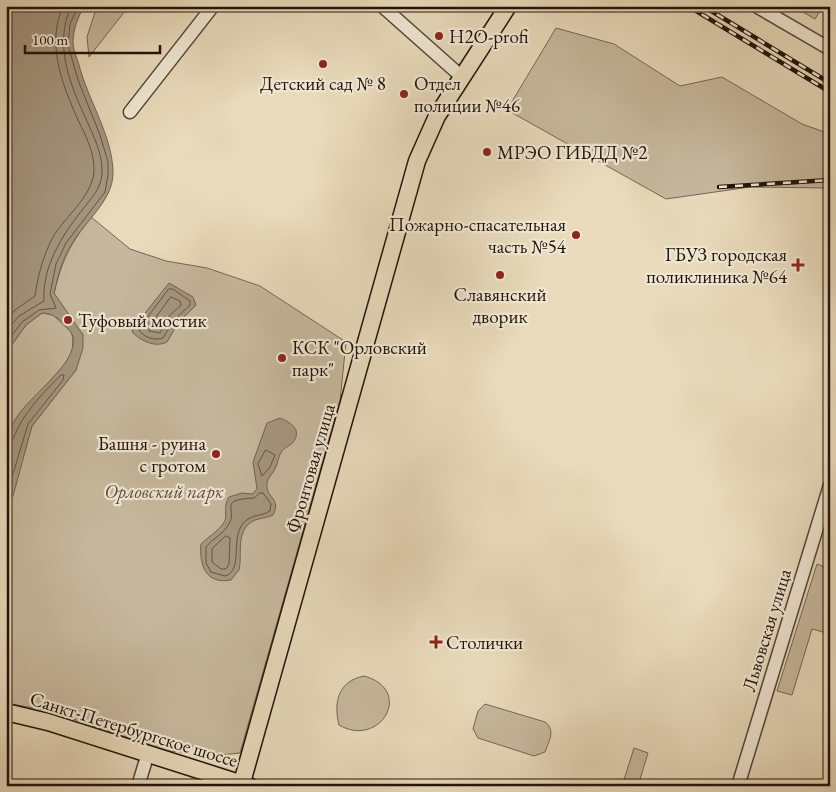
<svg xmlns="http://www.w3.org/2000/svg" width="836" height="792" font-family="'EB Garamond',serif">
<style>
.green{fill:#c6b89d;stroke:#736654}
.water{fill:#a4967f;stroke:#6f6250}
.lines{fill:none;stroke-linecap:round;stroke-linejoin:round}
.shore{stroke:#625444;stroke-width:1}
.minor-casing{stroke:#524536;stroke-width:15}
.major-casing{stroke:#20130a;stroke-width:19}
.minor{stroke:#f0e7d3;stroke-width:12}
.major{stroke:#e8dabb;stroke-width:16}
.rail-casing{stroke:#20130a;stroke-width:4.5}
.rail{stroke:#f0e7d3;stroke-width:2.5;stroke-dasharray:8;stroke-linecap:butt}
.poi-dot{fill:#8f2418;stroke:#f0e7d3;stroke-width:2}
.labels{text-anchor:middle;stroke-width:4.5;stroke-linejoin:round;paint-order:stroke}
.poi-label{font-size:19px;fill:#20130a;stroke:#f0e7d3;text-anchor:start}
.street-label{font-size:19px;fill:#20130a;stroke:#f0e7d3}
.park-label{font-size:19px;font-style:italic;fill:#5a4d3d;stroke:#f0e7d3}
</style>
<rect width="100%" height="100%" fill="#e8dabb"/>
<filter id="stains"><feTurbulence type="fractalNoise" baseFrequency=".004" numOctaves="4"/><feColorMatrix values="0 0 0 0 .2 0 0 0 0 .09 0 0 0 0 .02 0 0 0 .5 -.17"/></filter>
<radialGradient id="worn" r=".72"><stop offset=".6" stop-color="#630" stop-opacity="0"/><stop offset="1" stop-color="#630" stop-opacity=".3"/></radialGradient>
<g class="green">
<path d="M97,6H129L89,57L87,37Z"/>
<path d="M804,6H823L815,19L801,11Z"/>
<path d="M556,28L614,44L680,86L722,77L802,124L830,134V188L750,187L666,199L507,110Z"/>
<path d="M91,217L130,249L166,261L207,268L260,286L346,342L340,401L240,753L220,755L193,746L184,752L167,751L50,711L6,703V507L32,426L76,370L83,335L54,294C62,259 70,245 91,217Z"/>
<path d="M42,313L53,315L71,332L73,338L72,352L64,365L14,422L6,443V353L26,325Z"/>
<path d="M817,564L830,569V634L812,629L792,695L777,691Z"/>
<path d="M364,676C415,690 380,749 339,725C333,701 339,681 364,676Z"/>
<path d="M485,704L545,722C556,730 549,741 545,752L534,756L478,738L473,729L478,711Z"/>
<path d="M634,748L648,753L638,786H622Z"/>
</g>
<g class="water">
<path d="M6,6H84C78,18 73,29 73,42C73,50 77,58 79,65C88,100 113,137 113,173C113,202 83,222 70,247C61,262 58,277 54,293L83,335V348L76,370L32,426L13,496L6,507C6,479 2,449 13,424C24,398 78,366 73,338C73,333 68,329 65,325C57,317 53,314 42,313L26,325L6,353Z"/>
<path d="M169,283L193,297L196,305L178,323L167,342C155,348 141,341 132,332L134,327Z"/>
<path d="M280,418C289,422 302,428 294,441C292,445 285,447 282,451C278,456 278,464 275,469C272,475 268,477 267,483C265,498 282,498 273,515C267,518 261,518 255,520C234,530 243,554 239,570L231,580C206,585 199,565 201,544C208,537 217,532 223,524C229,517 222,508 229,497L242,493L252,494L257,489L253,462L267,423Z"/>
</g>
<g class="lines">
<g class="shore">
<path d="M169,289H173L190,301V305L174,320L163,338C155,341 141,337 139,329Z"/>
<path d="M171,297L180,301L181,305L168,317L160,333L149,331V327Z"/>
<path d="M6,320L15,310L35,296C38,275 43,256 53,237C66,215 96,194 94,166C93,150 85,134 78,120C62,84 46,43 63,6"/>
<path d="M6,331L19,316L44,301C42,267 62,235 83,209C92,197 101,189 102,173C103,154 93,135 86,119C69,82 54,45 71,6"/>
<path d="M6,343L22,322L39,310L56,308L50,294L56,264L66,243L105,192L108,175V162L100,135L78,80L68,45L70,24L78,6"/>
<path d="M6,442L13,439C23,413 41,395 61,375H64L63,380L28,424L6,497"/>
<path d="M266,450L275,455L270,467L262,476L258,464Z"/>
<path d="M260,493H263L271,504L270,511C260,517 249,514 242,525C231,540 243,571 225,576L211,572L206,563V547C212,539 222,535 227,527C241,509 214,500 254,498Z"/>
<path d="M226,536L230,538L229,564L226,569H221L212,562V549Z"/>
</g>
<defs>
<g id="minor">
<path d="M382,6L462,77"/>
<path d="M756,6L830,49"/>
<path d="M130,112L213,6"/>
<path d="M138,786L145,763"/>
<path d="M738,786L830,485"/>
</g>
<g id="major">
<path d="M6,712L48,722L249,786"/>
<path d="M241,786L417,161L437,116L508,6"/>
</g>
</defs>
<use href="#minor" class="minor-casing"/>
<use href="#major" class="major-casing"/>
<use href="#minor" class="minor"/>
<use href="#major" class="major"/>
<defs>
<g id="rail">
<path d="M688,6L830,92"/>
<path d="M703,6L830,83"/>
<path d="M719,187L830,180"/>
</g>
</defs>
<use href="#rail" class="rail-casing"/>
<use href="#rail" class="rail"/>
</g>
<g class="poi-dot">
<circle cx="439" cy="36" r="5"/>
<circle cx="323" cy="64" r="5"/>
<circle cx="404" cy="94" r="5"/>
<circle cx="487" cy="152" r="5"/>
<circle cx="576" cy="235" r="5"/>
<path d="M795.5 257.5h5v5h5v5h-5v5h-5v-5h-5v-5h5z"/>
<circle cx="500" cy="275" r="5"/>
<circle cx="68" cy="320" r="5"/>
<circle cx="282" cy="358" r="5"/>
<circle cx="216" cy="454" r="5"/>
<path d="M433.5 634.5h5v5h5v5h-5v5h-5v-5h-5v-5h5z"/>
</g>
<g class="labels">
<g class="poi-label">
<text x="449" y="43">H2O-profi</text>
<text x="323" y="90" text-anchor="middle">Детский сад № 8</text>
<text x="414" y="90">Отдел<tspan x="414" dy="22">полиции №46</tspan></text>
<text x="497" y="159">МРЭО ГИБДД №2</text>
<text x="566" y="231" text-anchor="end">Пожарно-спасательная<tspan x="566" dy="22">часть №54</tspan></text>
<text x="787" y="261" text-anchor="end">ГБУЗ городская<tspan x="787" dy="22">поликлиника №64</tspan></text>
<text x="500" y="301" text-anchor="middle">Славянский<tspan x="500" dy="22">дворик</tspan></text>
<text x="78" y="327">Туфовый мостик</text>
<text x="292" y="354">КСК "Орловский<tspan x="292" dy="22">парк"</tspan></text>
<text x="206" y="450" text-anchor="end">Башня - руина<tspan x="206" dy="22">с гротом</tspan></text>
<text x="446" y="649">Столички</text>
</g>
<g class="street-label">
<text transform="translate(310 468) rotate(-74)" y="7">Фронтовая улица</text>
<text transform="translate(766 630) rotate(-73)" y="7">Львовская улица</text>
<text transform="translate(134 729) rotate(17)" y="7">Санкт-Петербургское шоссе</text>
</g>
<g class="park-label">
<text x="164" y="498">Орловский парк</text>
</g>
</g>
<rect width="836" height="792" fill="none" stroke="#e8dabb" stroke-width="25"/>
<rect x="8" y="8" width="821" height="777" fill="none" stroke="#20130a" stroke-width="2.5"/>
<rect x="12" y="12" width="811" height="767" fill="none" stroke="#20130a"/>
<path d="M25 45v8h135v-8" fill="none" stroke="#20130a" stroke-width="2.5"/>
<text x="32" y="45" font-size="15" fill="#20130a" stroke="#f0e7d3" stroke-width="4" paint-order="stroke">100 m</text>
<rect width="100%" height="100%" filter="url(#stains)"/>
<rect width="100%" height="100%" fill="url(#worn)"/>
</svg>
